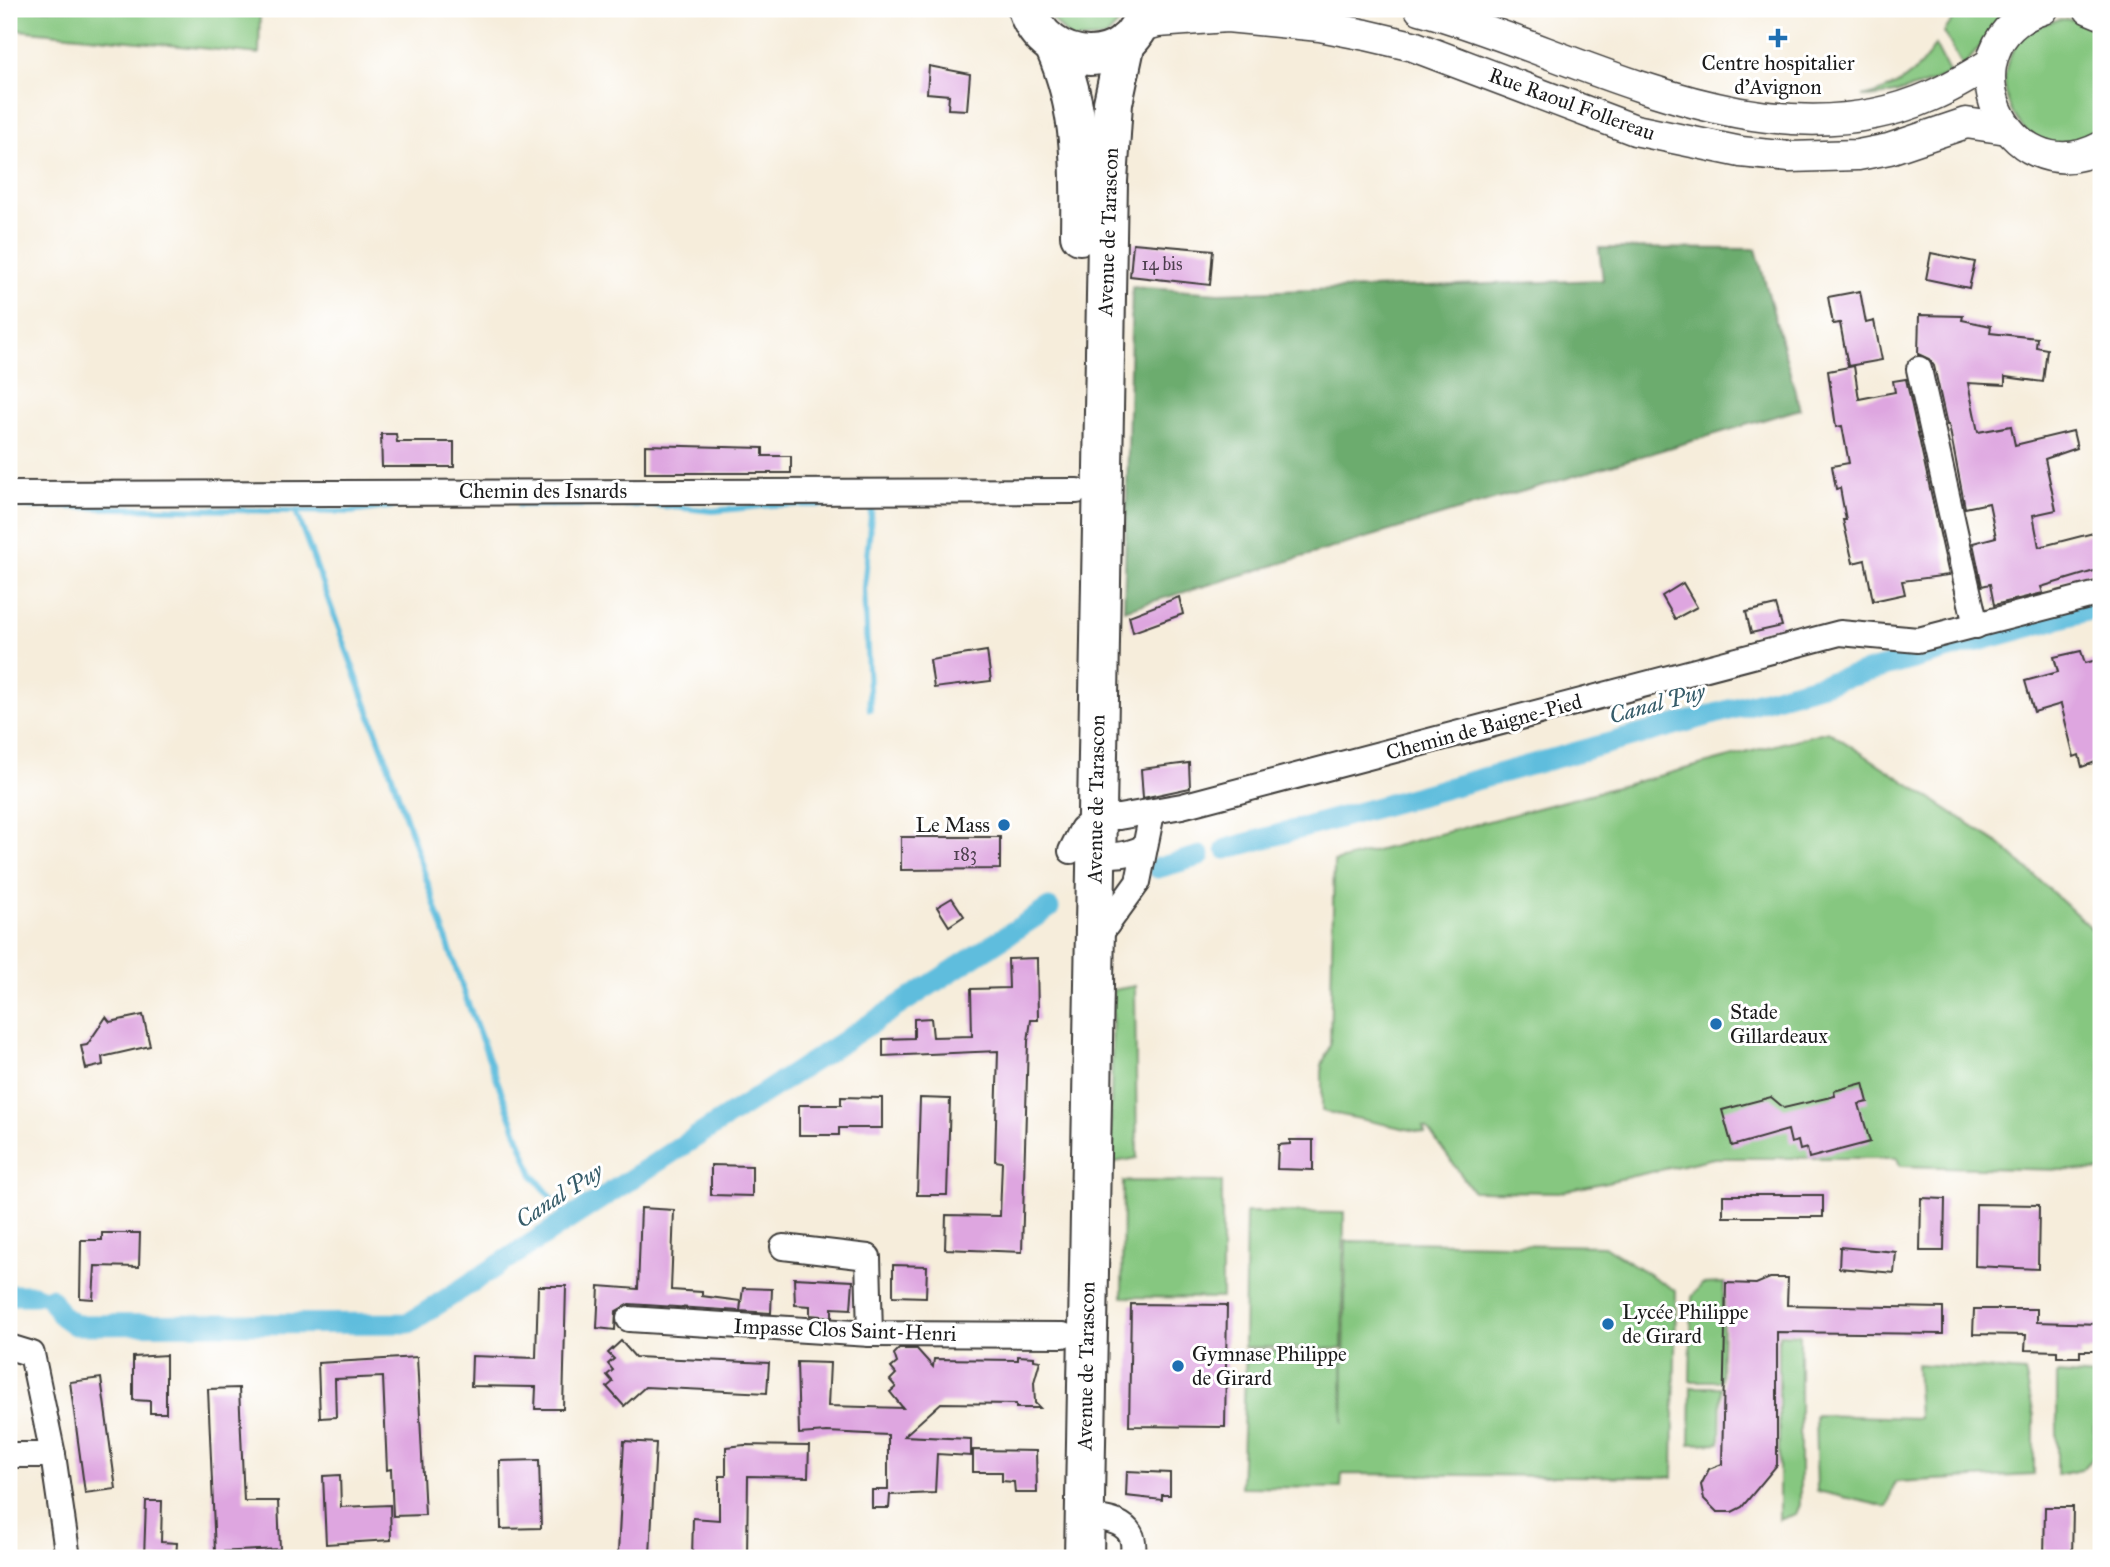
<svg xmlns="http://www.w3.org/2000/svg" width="2110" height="1567" font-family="'IM FELL Great Primer',serif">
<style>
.green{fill:#86c780;stroke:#51724e;stroke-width:2}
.forest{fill:#6cac6e;stroke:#446445;stroke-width:2}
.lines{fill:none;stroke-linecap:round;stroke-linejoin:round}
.stream{stroke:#5ebddd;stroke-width:6}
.canal{stroke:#5ebddd;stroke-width:21}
.building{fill:#dea6e0}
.minor-casing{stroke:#3d3b39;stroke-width:28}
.tertiary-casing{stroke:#3d3b39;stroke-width:33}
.primary-casing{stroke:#3d3b39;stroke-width:42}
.minor{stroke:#fff;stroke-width:24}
.tertiary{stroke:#fff;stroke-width:30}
.primary{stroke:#fff;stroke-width:38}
.poi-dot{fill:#1f6fb2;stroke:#fff;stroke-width:2.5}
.labels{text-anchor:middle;stroke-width:6;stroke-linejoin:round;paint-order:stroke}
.number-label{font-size:18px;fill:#4c3e4d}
.poi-label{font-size:21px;fill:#1c1c1c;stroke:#fff;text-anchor:start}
.street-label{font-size:21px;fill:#1c1c1c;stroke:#fff}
.water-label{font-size:23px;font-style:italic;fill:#365c69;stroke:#fff}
</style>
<rect width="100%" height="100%" fill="#fff"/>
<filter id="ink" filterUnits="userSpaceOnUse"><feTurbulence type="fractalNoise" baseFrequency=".0143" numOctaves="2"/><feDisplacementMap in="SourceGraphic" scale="14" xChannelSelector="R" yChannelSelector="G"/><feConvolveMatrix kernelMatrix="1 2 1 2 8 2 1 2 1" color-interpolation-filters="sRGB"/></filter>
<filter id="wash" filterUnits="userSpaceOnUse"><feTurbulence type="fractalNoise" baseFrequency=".00686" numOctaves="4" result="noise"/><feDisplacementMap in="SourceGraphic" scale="28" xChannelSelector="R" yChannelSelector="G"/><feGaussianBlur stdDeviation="1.57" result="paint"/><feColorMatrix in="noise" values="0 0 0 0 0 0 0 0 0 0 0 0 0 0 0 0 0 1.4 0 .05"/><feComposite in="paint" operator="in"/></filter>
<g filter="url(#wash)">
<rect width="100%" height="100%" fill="#f6eddb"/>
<g class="green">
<path d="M9,9H260L259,54L9,29Z"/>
<path d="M1044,9H1125L1122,20L1105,38L1071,40Z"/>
<path d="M1960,9H2012L1963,67L1944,32Z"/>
<path d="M2060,19L2079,20L2101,28V136C2090,139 2076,146 2065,146C2010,145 1986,75 2022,38C2032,27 2046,23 2060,19Z"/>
<path d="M1935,45L1950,74C1923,87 1891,96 1862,97C1896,89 1917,76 1935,45Z"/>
<path d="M1828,731L2000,844L2101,937V1171L1900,1166L1897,1158H1714L1562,1192L1473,1191L1427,1128L1423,1127L1425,1133L1322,1111V1065L1330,1045L1334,862Z"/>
<path d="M1135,986L1137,1158L1110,1163L1113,990Z"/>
<path d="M1123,1181L1222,1182V1298L1122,1297Z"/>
<path d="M1246,1212L1344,1213L1342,1349L1244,1347Z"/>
<path d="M1346,1241L1604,1246L1676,1291L1673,1477L1342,1474L1341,1488L1241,1487L1246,1350L1342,1353L1343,1424Z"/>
<path d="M1724,1283L1721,1381H1690L1692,1297L1702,1284Z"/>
<path d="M1779,1334L1800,1335V1505L1796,1514L1779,1520Z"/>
<path d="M1916,1364L2025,1372L2034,1416V1475L1895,1482L1887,1507L1817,1491L1815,1415L1919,1418Z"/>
<path d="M2057,1374L2097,1377L2094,1456L2081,1470L2057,1475Z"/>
<path d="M1691,1387H1721L1720,1443L1690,1444Z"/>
</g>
<path class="forest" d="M1599,248L1756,249L1800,409L1124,610L1132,287L1219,293L1603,280Z"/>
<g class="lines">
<g class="stream">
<path d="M519,505H654L713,511L772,505H872L864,589L870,709"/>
<path d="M12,506L351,512L410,504"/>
<path d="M296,511L386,758L467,1001L533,1175L569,1219"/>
</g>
<g class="canal">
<path d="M1226,849L2101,607"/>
<path d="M1158,868L1200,856"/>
<path d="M9,1295H35"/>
<path d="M50,1298L62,1316L75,1325L409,1323L1049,908"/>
</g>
</g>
<g id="blocks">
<g class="building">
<path d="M929,66L970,74L967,110L948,109L949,95L927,93Z"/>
<path d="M1133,243L1213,250L1210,285L1130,276Z"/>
<path d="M1931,253L1975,262L1969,288L1926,279Z"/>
<path d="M1860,291L1866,323L1874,321L1882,360L1848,366L1840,323L1833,324L1828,297Z"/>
<path d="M1919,315L1963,316L1962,320L1991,326L1990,333L2037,338L2036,347L2047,349L2043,382L2005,377V385L1968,383L1978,432L2011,426L2015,445L2073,431L2077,448L2045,459L2056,510L2033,515L2039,547L2101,531V569L2041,587L2043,593L1994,605L1990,584L1982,586L1973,543L1996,537L1989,503L1965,508L1949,425H1947L1934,366L1929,359L1918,354Z"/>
<path d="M1854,366L1859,399L1895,392L1893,381L1906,379L1949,575L1902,581L1905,594L1873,601L1865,560L1853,563L1843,520H1846L1840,488L1836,489L1832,466L1849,463L1842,426L1836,427L1828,371Z"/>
<path d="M381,434H396L397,442H454V467H382Z"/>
<path d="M645,445L763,448V456H791V473H645Z"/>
<path d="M1683,583L1697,607L1675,619L1662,596Z"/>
<path d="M1179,597L1183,614L1133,632L1129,616Z"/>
<path d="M1776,605L1782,626L1751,633L1746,612Z"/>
<path d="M987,651L991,681L934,688L930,660Z"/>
<path d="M2081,651L2085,663L2101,659V760L2082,767L2079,755L2074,757L2061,704L2034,712L2025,681L2058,672L2054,657Z"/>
<path d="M1189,763L1190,788L1143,798L1141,769Z"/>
<path d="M901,837H1000V869L901,870Z"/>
<path d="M952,898L964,916L949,926L937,907Z"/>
<path d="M1037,958L1038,1020H1031L1028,1041L1022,1252L945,1249L946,1215L1000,1216L1002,1162L995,1161L998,1051L883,1056V1039L914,1038V1019L931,1018L933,1037L972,1036L971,989L1009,988L1008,959Z"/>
<path d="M143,1015L150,1046L102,1057L103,1065L86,1069L81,1046L87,1045L106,1017L110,1022Z"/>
<path d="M1863,1083L1868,1102L1859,1104L1870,1142L1809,1158L1807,1148L1800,1150L1798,1141L1791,1143L1788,1130L1732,1146L1722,1110L1771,1097L1784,1108L1835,1096L1834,1091Z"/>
<path d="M841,1097L882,1098V1128H839V1135H799V1105H841Z"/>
<path d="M920,1098L950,1099L947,1195H917Z"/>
<path d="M1290,1140H1313V1170L1277,1169L1278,1145L1290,1144Z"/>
<path d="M711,1165L752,1166V1196L711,1195Z"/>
<rect x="1723" y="1195" width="100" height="22"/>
<path d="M1921,1198L1945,1199L1944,1251H1920Z"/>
<path d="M1976,1204L2039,1205L2038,1269L1975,1266Z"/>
<path d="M641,1208L674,1210L671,1290L702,1292V1296L741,1301L740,1311L743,1288L772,1289L771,1313L629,1304L616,1311L615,1330L597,1328L599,1286L638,1289Z"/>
<path d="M102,1233H140L139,1267L95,1266L93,1299L80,1298L81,1240H102Z"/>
<path d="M1840,1247L1896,1252L1894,1273L1839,1268Z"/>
<path d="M893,1265L927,1266L926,1297L893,1296Z"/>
<path d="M794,1278L853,1281L851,1309L832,1308V1317L810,1315V1306L795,1305Z"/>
<path d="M1770,1278H1788L1787,1305L1943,1308V1334L1777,1332V1465L1742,1507L1732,1512H1717L1704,1499L1701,1485L1709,1469L1722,1464L1726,1283L1756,1284Z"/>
<path d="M538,1286H566L563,1409H535L536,1387L471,1386L472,1356L536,1358Z"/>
<path d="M1131,1304L1227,1305L1225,1427L1129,1426Z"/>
<path d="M1974,1309H2037V1322L2101,1324V1351H2080V1357H2057V1351L2025,1350L2026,1335L1973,1334Z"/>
<path d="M621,1341L635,1357L769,1363L767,1393L645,1387L624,1406L607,1387L613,1382L607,1375L613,1370L608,1364L614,1359L608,1353Z"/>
<path d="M899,1349H917L933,1367L934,1359L1018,1360V1356L1034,1357V1360L1040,1361L1034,1382L1035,1403L1040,1408H1016V1404L941,1403L904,1436L971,1439V1456L937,1454L935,1493L890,1495L889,1508H872V1490H888V1435L827,1432L799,1434L797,1362L830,1363L828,1406L903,1408L890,1392L896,1387L890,1380L896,1374L891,1368L897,1363L894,1354Z"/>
<path d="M166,1355V1413H150V1401L133,1400V1357Z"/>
<path d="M417,1357L425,1515L393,1516L391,1469L387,1470L383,1377L335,1379L336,1417L320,1418L318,1363Z"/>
<path d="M101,1378L116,1489L85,1493L70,1382Z"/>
<path d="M239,1388L244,1501H278L280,1549L215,1552L208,1389Z"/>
<path d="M624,1441L656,1443L650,1555L618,1553Z"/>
<path d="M745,1445L809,1446L808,1477L748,1476L747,1558H692L693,1518L719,1520V1476H726V1447Z"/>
<path d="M973,1450L1036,1451L1037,1493H1015L1014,1482L1002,1481V1472H973Z"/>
<path d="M539,1460L541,1528L501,1529L500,1461Z"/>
<path d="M1127,1471L1170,1473V1495H1162V1500L1126,1496Z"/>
<path d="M340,1475L341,1507L390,1505L391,1540L326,1544L323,1476Z"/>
<path d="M146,1501H162L161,1542L177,1543L176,1558H144Z"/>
<path d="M2045,1507H2073L2072,1558H2044Z"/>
</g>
</g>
</g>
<g filter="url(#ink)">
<use href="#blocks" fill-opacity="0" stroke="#3d3b39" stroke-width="2"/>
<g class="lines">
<defs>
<g id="minor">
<path d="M1919,369L1976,626"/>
<path d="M9,494L1077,491"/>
<path d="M1086,847C1108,858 1123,857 1145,847"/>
<path d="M1071,851L1082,829L1096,817H1119L1182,806L1840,633L1918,640L2101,593"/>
<path d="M1096,940L1138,882L1152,813"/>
<path d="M783,1247L868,1257L870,1334"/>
<path d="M629,1319L870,1334L1063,1335"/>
<path d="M9,1347L32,1354L53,1455L68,1558"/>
<path d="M9,1455H53"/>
<path d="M1084,1517C1111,1518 1140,1523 1132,1558"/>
</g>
<g id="tertiary">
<path d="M1420,9C1577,52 1764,170 1931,96C1952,87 1972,75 1991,63"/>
<path d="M2043,9C1939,42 2005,198 2101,147"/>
<path d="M2089,9L2101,14"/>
<path d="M1138,27L1158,22L1227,17L1320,26L1366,35L1413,46L1635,130L1741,152L1790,157L1858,155L1889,149L1966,123L2007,129"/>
</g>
<g id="primary">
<path d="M1027,9C1046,69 1131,74 1145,9"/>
<path d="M1055,48C1082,109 1081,170 1080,235"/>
<path d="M1084,1558L1108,181L1113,103L1126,42"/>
</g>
</defs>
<use href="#minor" class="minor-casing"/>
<use href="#tertiary" class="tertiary-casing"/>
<use href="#primary" class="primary-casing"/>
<use href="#minor" class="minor"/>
<use href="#tertiary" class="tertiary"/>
<use href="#primary" class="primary"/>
</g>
</g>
<g class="poi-dot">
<path d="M1774.5 27.5h7v7h7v7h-7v7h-7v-7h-7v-7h7z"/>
<circle cx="1004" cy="825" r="7"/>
<circle cx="1716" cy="1024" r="7"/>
<circle cx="1608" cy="1324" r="7"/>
<circle cx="1178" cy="1366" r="7"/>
</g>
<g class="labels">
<g class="number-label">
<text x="1162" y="270">14 bis</text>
<text x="965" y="860">183</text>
</g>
<g class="poi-label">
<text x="1778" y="70" text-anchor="middle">Centre hospitalier<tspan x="1778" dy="24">d'Avignon</tspan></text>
<text x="990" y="832" text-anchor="end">Le Mass</text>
<text x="1730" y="1019">Stade<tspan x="1730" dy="24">Gillardeaux</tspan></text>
<text x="1622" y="1319">Lycée Philippe<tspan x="1622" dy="24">de Girard</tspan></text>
<text x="1192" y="1361">Gymnase Philippe<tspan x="1192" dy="24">de Girard</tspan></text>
</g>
<g class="street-label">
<text transform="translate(1572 104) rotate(20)" y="7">Rue Raoul Follereau</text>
<text transform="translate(1108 232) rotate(-88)" y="7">Avenue de Tarascon</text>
<text x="543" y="498">Chemin des Isnards</text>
<text transform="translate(1484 727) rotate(-15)" y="7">Chemin de Baigne-Pied</text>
<text transform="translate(1096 799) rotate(-89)" y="7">Avenue de Tarascon</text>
<text transform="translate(845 1330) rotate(2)" y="7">Impasse Clos Saint-Henri</text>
<text transform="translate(1086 1366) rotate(-89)" y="7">Avenue de Tarascon</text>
</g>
<g class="water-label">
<text transform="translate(1657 703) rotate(-15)" y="8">Canal Puy</text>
<text transform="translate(559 1195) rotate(-33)" y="8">Canal Puy</text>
</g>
</g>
<rect width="2110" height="1567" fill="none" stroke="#fff" stroke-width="35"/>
</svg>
